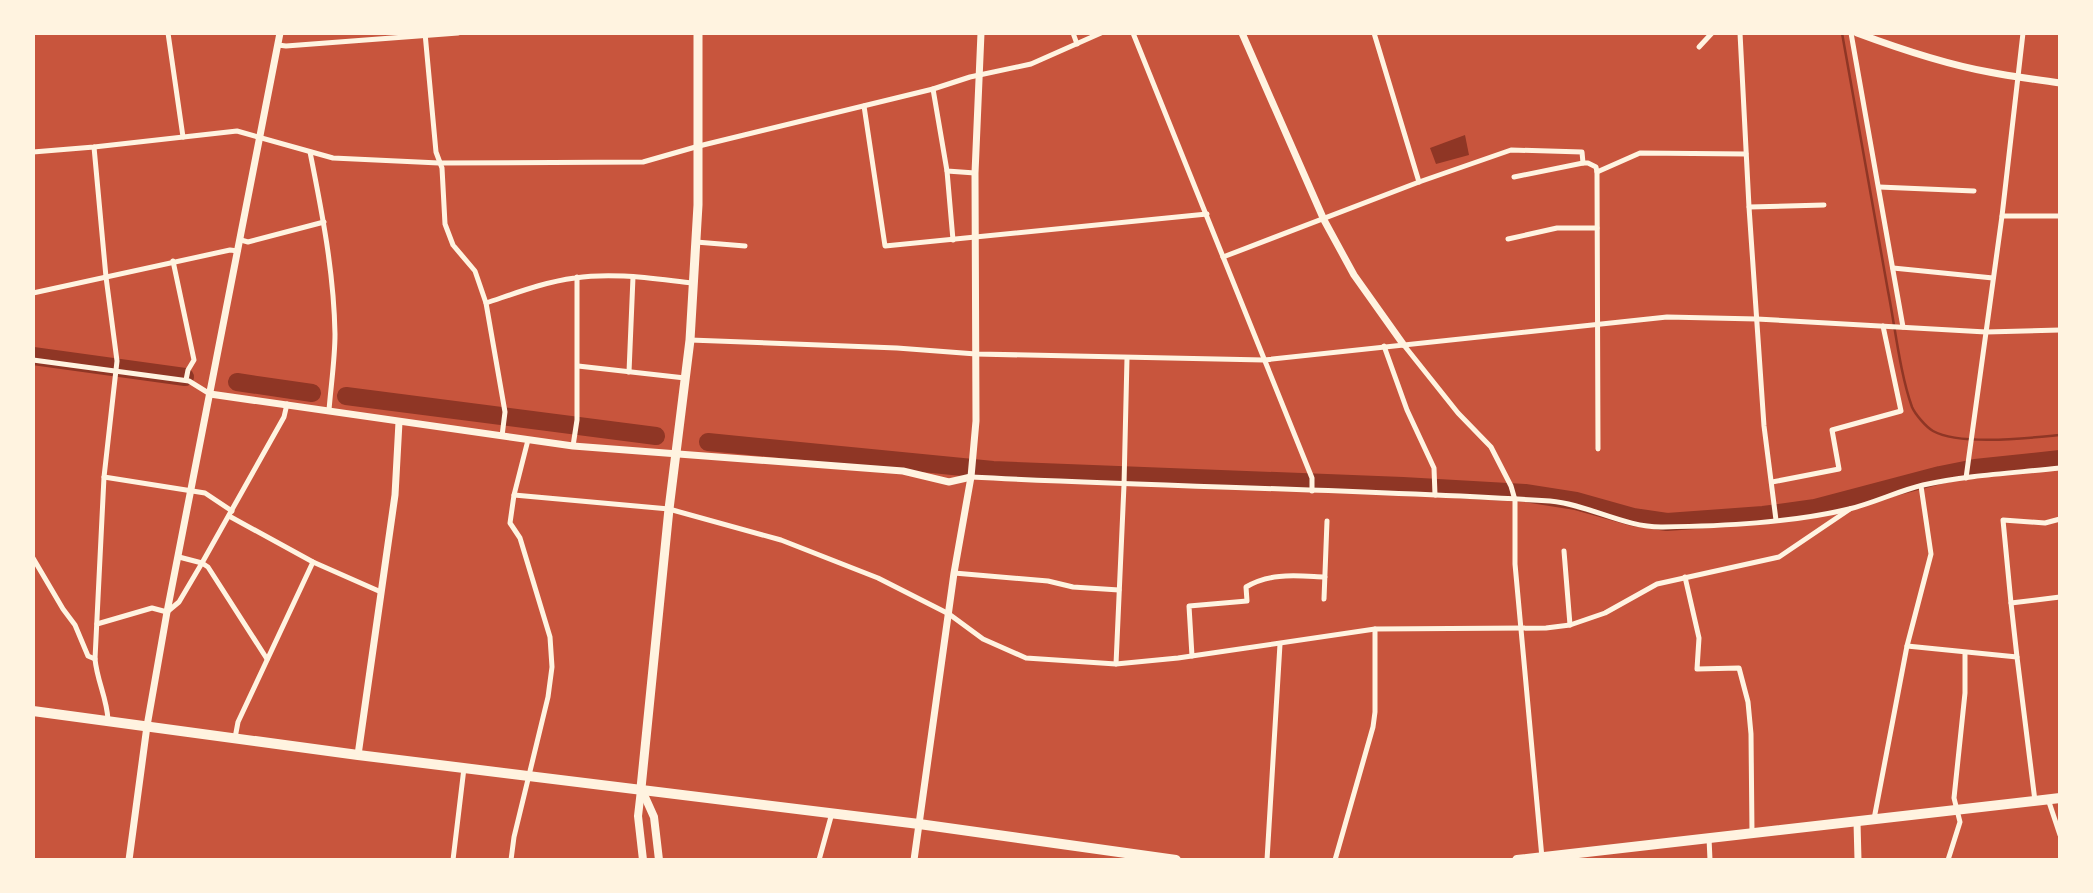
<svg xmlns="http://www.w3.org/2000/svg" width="2093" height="893" font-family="'Zilla Slab',serif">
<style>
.water{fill:#8f3625}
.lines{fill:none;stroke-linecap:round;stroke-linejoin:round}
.stream{stroke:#8f3625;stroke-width:2.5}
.river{stroke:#8f3625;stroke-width:18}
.minor{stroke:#fff3e0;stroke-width:5}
.tertiary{stroke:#fff3e0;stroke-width:7}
.secondary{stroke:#fff3e0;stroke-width:8}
.primary{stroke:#fff3e0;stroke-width:9}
.trunk{stroke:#fff3e0;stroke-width:10}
</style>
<rect width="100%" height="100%" fill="#c8553d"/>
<path class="water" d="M1465,135L1469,155L1436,164L1430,148Z"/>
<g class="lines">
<path class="stream" d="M1842,33C1857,119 1872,205 1888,291C1895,326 1900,374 1912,407C1915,414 1926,427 1933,431C1960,446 2028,438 2060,435"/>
<g class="river">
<path d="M33,356L185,377"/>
<path d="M237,382L312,393"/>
<path d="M346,396L656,436"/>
<path d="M708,442L993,470L1403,486L1525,493L1576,501L1633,517L1667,522L1763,515L1815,508L1940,475L1975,468L2060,459"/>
</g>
<g class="minor">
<path d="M168,33L183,137"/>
<path d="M425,33L436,152L442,168L445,224L453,245L475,271L486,303L505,412L502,436"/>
<path d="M1073,33L1077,44"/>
<path d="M1133,33L1312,478V491"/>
<path d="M1374,33L1419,182"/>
<path d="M1740,33L1749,207L1764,426L1776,520"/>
<path d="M1851,33L1903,327"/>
<path d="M278,45L286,46L458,33"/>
<path d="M1699,47L1712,33"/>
<path d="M933,89L947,171L975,173"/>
<path d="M864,106L885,246L1207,214"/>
<path d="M94,147L106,277L117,361L104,477L95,659C97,681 107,698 108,720"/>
<path d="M33,152L94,147L237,131L333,158L439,163L643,162L699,146L933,89L970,77L1031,64L1101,33"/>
<path d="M310,152C322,212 334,273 335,334C335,359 331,385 329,410"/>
<path d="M947,171L953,240"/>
<path d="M1597,172L1640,153L1746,154"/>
<path d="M1514,177L1583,163"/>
<path d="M1879,187L1974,191"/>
<path d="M1749,207L1824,205"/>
<path d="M2002,216H2060"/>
<path d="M1508,239L1557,228H1597"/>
<path d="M241,240L248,242L324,222"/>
<path d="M696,242L745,246"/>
<path d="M1223,257L1419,182L1511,150L1582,152L1583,163H1588L1596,167L1597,172L1598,449"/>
<path d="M173,261L194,360L188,370L186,380"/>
<path d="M1893,268L1993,278"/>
<path d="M33,293L230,250L238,251"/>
<path d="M486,303C516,293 544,282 575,278C614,272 655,279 694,283"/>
<path d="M690,340L897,348L976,354L1264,360L1667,317L1757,319L1986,332L2060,330"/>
<path d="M1403,344L1458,413L1491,447L1511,486L1515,500V564L1542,858"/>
<path d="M1384,346L1407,410L1434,468L1435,495"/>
<path d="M33,360L189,381L210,394"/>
<path d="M578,366L685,378"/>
<path d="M629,372L633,277"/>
<path d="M573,446L577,420V277"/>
<path d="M104,477L205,493L232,511"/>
<path d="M971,477C1164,487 1357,489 1550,501C1587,504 1625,528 1663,527C1723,526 1790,523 1849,509C1874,503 1898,491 1923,485C1968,475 2014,473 2060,468"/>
<path d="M1966,478L2002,216L2023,33"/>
<path d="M1772,482L1839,469L1832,430L1901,411L1883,326"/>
<path d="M514,495L669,509L781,540L878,578L949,614L983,639L1026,658L1116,664L1178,658L1375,629L1546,628L1570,625L1605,613L1657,584L1779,557L1850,509"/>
<path d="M229,516L313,562L381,592"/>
<path d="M1564,551L1570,625"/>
<path d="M179,557L202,563L284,417L287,404"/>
<path d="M33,558L63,609L75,625L88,656L95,659"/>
<path d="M954,573L1048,581L1073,587L1119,590"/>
<path d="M1685,577L1699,638L1697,669L1739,668L1748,702L1751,734L1752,832"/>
<path d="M1324,599L1327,521"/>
<path d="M2011,603L2003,520L2045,523L2060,519"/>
<path d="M97,624L152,608L167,612L179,602L202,563L208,567L267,659"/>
<path d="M1907,646L2017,657L2011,603L2060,597"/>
<path d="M1192,656L1189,606L1247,601L1246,587C1271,572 1298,576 1325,577"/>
<path d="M2017,657L2035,801"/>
<path d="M1116,664L1124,485L1127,358"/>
<path d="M235,738L238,722L313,562"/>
<path d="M2048,799L2060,835"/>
<path d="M1874,819L1907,646L1931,554L1921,486"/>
<path d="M1709,838L1710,860"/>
<path d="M453,860L464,768"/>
<path d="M511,860L514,837L548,697L552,667L550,637L520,538L510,523L514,495L528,440"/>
<path d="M819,860L832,813"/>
<path d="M1267,860L1280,644"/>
<path d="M1335,860L1373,727L1375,712V629"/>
<path d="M1948,860L1960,822L1954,798L1965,693V653"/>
</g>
<g class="tertiary">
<path d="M1242,33L1324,220L1354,275L1403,344"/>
<path d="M1857,33C1900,49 1944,64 1989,72C2012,77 2036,79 2060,83"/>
<path d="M210,394L573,446L903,471L949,482L971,477"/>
<path d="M358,755L395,495L399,422"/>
<path d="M1857,822L1858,860"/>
<path d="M129,860L147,726L167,612L280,33"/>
<path d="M914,860L954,573L971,477L976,421L975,173L981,33"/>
</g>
<g class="secondary">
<path d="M641,788L654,817L659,860"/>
<path d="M641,790L638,816L643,860"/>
</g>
<path class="primary" d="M641,788L669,509L690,340L698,205V33"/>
<g class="trunk">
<path d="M33,711L358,755L919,824L1176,860"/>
<path d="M1517,860L2060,798"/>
</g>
</g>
<rect width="2093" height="893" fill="none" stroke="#fff3e0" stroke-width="70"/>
</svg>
